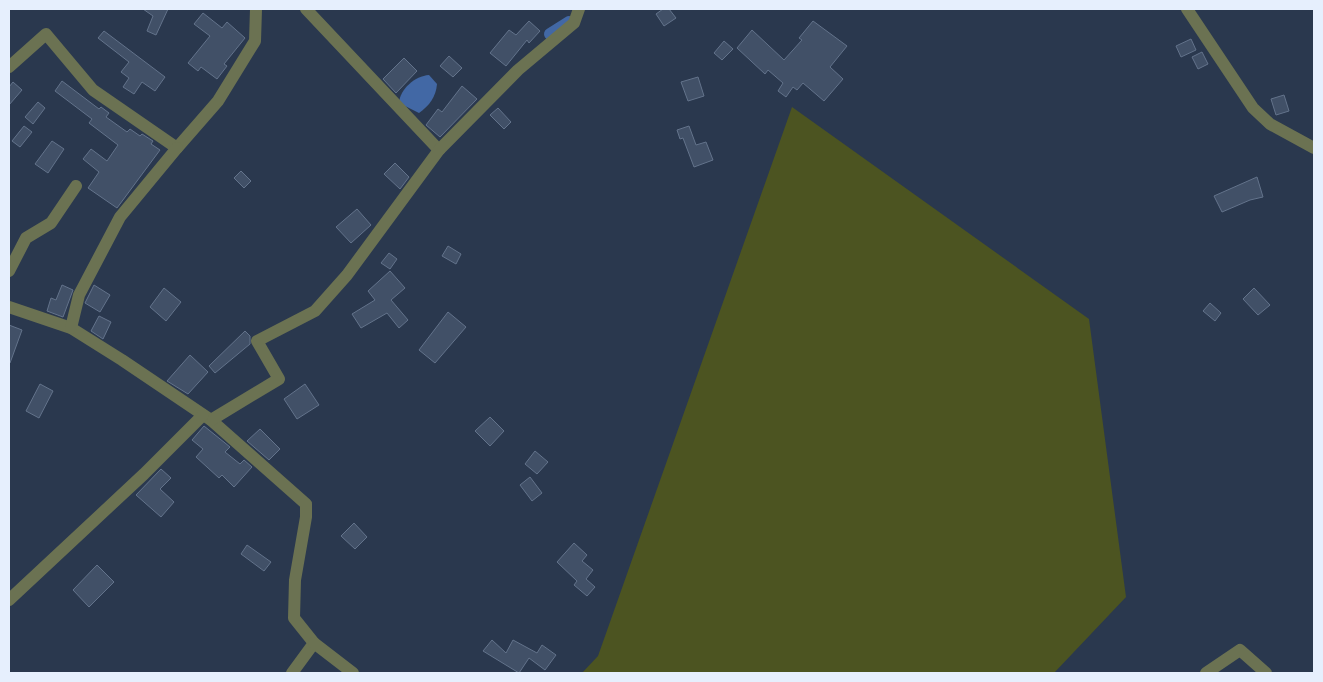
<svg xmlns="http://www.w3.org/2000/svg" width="1323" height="682" font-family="Georgia,serif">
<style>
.green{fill:#4c5421}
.water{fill:#4268a5}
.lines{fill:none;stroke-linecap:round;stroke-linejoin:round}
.canal{stroke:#4268a5;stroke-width:12}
.building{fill:#415067;stroke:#63738b}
.minor{stroke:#6b7252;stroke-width:12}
</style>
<rect width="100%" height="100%" fill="#2a384e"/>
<path class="green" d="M792,107L1089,319L1126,597L1054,673H582L598,656Z"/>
<path class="water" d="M429,75L437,84C436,97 429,106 419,113L399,103C400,89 415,76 429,75Z"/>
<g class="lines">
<path class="canal" d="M550,34L569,22"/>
</g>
<g class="building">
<path d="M143,9H168L156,35L147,31L153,16Z"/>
<path d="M663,9H669L676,18L664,26L656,14Z"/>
<path d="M203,13L222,28L227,22L245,38L224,64L227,66L217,79L201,67L198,71L188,63L210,36L194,24Z"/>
<path d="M529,21L540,31L529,43L527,40L506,66L490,53L509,30L516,35Z"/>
<path d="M813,21L847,46L830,67L843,79L824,101L803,83L797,90L793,87L786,97L778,91L783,83L768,70L765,74L737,48L752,30L784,60L802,40L799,38Z"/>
<path d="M104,31L165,77L155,91L142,82L134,94L123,87L129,78L121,72L129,62L98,38Z"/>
<path d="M1191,39L1196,50L1181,57L1176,46Z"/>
<path d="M724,41L733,49L722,60L714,53Z"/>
<path d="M1202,52L1208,64L1198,69L1192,57Z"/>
<path d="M449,56L462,68L453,77L440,66Z"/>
<path d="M404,58L417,71L396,93L383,79Z"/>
<path d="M698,77L704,96L688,101L681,82Z"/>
<path d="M62,81L99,109L101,107L109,113L106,117L127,132L130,129L140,136L142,134L153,141L151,144L160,150L117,208L88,188L99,172L83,159L91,149L107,161L118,145L89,123L92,119L55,91Z"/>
<path d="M13,82L22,90L9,105V87Z"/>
<path d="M462,86L477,99L440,137L426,125L438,109L442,112Z"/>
<path d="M1284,95L1289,111L1276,115L1271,99Z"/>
<path d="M38,102L45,108L33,124L25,117Z"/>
<path d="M498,108L511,122L504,129L490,115Z"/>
<path d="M24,126L32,132L20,147L12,141Z"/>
<path d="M689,126L696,145L706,142L713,160L694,167L683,138L680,139L677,130Z"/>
<path d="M52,141L64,149L48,173L35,164Z"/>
<path d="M395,163L409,177L400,189L384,174Z"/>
<path d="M241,171L251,181L244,188L234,178Z"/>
<path d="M1257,177L1263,197L1250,200L1222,212L1214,196Z"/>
<path d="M357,209L371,225L351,243L336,227Z"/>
<path d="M448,246L461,254L456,264L442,256Z"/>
<path d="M389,253L397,259L390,269L381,263Z"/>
<path d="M390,271L405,288L391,300L408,320L399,328L387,313L361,328L352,314L375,300L368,291Z"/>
<path d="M62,285L73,290L63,317L47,311L51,298L56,300Z"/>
<path d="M94,285L110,295L100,312L85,303Z"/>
<path d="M164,288L181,302L166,321L150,307Z"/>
<path d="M1254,288L1270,305L1258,315L1243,299Z"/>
<path d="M1210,303L1221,313L1215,321L1203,311Z"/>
<path d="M448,312L466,327L435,363L419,350Z"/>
<path d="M99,316L111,322L103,339L91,331Z"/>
<path d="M9,325L22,330L10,363H9Z"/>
<path d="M245,331L250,336V344L215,373L209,366Z"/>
<path d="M190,355L208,372L188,394L167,381Z"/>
<path d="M40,384L53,391L39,418L26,411Z"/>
<path d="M305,384L319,405L297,419L284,399Z"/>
<path d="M490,417L504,431L490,446L475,431Z"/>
<path d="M204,426L230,447L225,452L240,464L244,460L252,467L234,487L222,475L219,478L196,457L203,449L192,440Z"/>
<path d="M260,429L280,449L269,460L247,441Z"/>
<path d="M535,451L548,462L537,474L525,464Z"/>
<path d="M161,469L171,478L160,489L174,502L161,517L136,495Z"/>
<path d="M530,477L542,493L532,501L520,485Z"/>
<path d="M354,523L367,537L355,549L341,536Z"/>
<path d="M574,543L587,555L582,561L593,570L586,579L595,587L587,596L574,585L577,581L557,562Z"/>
<path d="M247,545L271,562L264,571L241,554Z"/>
<path d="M97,565L114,582L89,607L73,590Z"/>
<path d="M492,640L506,653L513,640L537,653L542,645L556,655L545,670L529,658L519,673L483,651Z"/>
</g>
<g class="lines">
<g class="minor">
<path d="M306,9L439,150"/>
<path d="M1187,9L1253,108L1270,124L1314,148"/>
<path d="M9,67L46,34L93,90L177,148L218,101L255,41L256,9"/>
<path d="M9,271L26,238L51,223L76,186"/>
<path d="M9,307L71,328L122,360L211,420L306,504V517L295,580L294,618L314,643L292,673"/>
<path d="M71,328L79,295L120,217L177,148"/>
<path d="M211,420L279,379L257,341L315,311L347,275L439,150L518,70L574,23L579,9"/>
<path d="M9,600L144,474L203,415"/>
<path d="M314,643L353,673"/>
<path d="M1206,673L1240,650L1266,673"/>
</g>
</g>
<rect width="1323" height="682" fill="none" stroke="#e6effd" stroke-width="20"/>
</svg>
